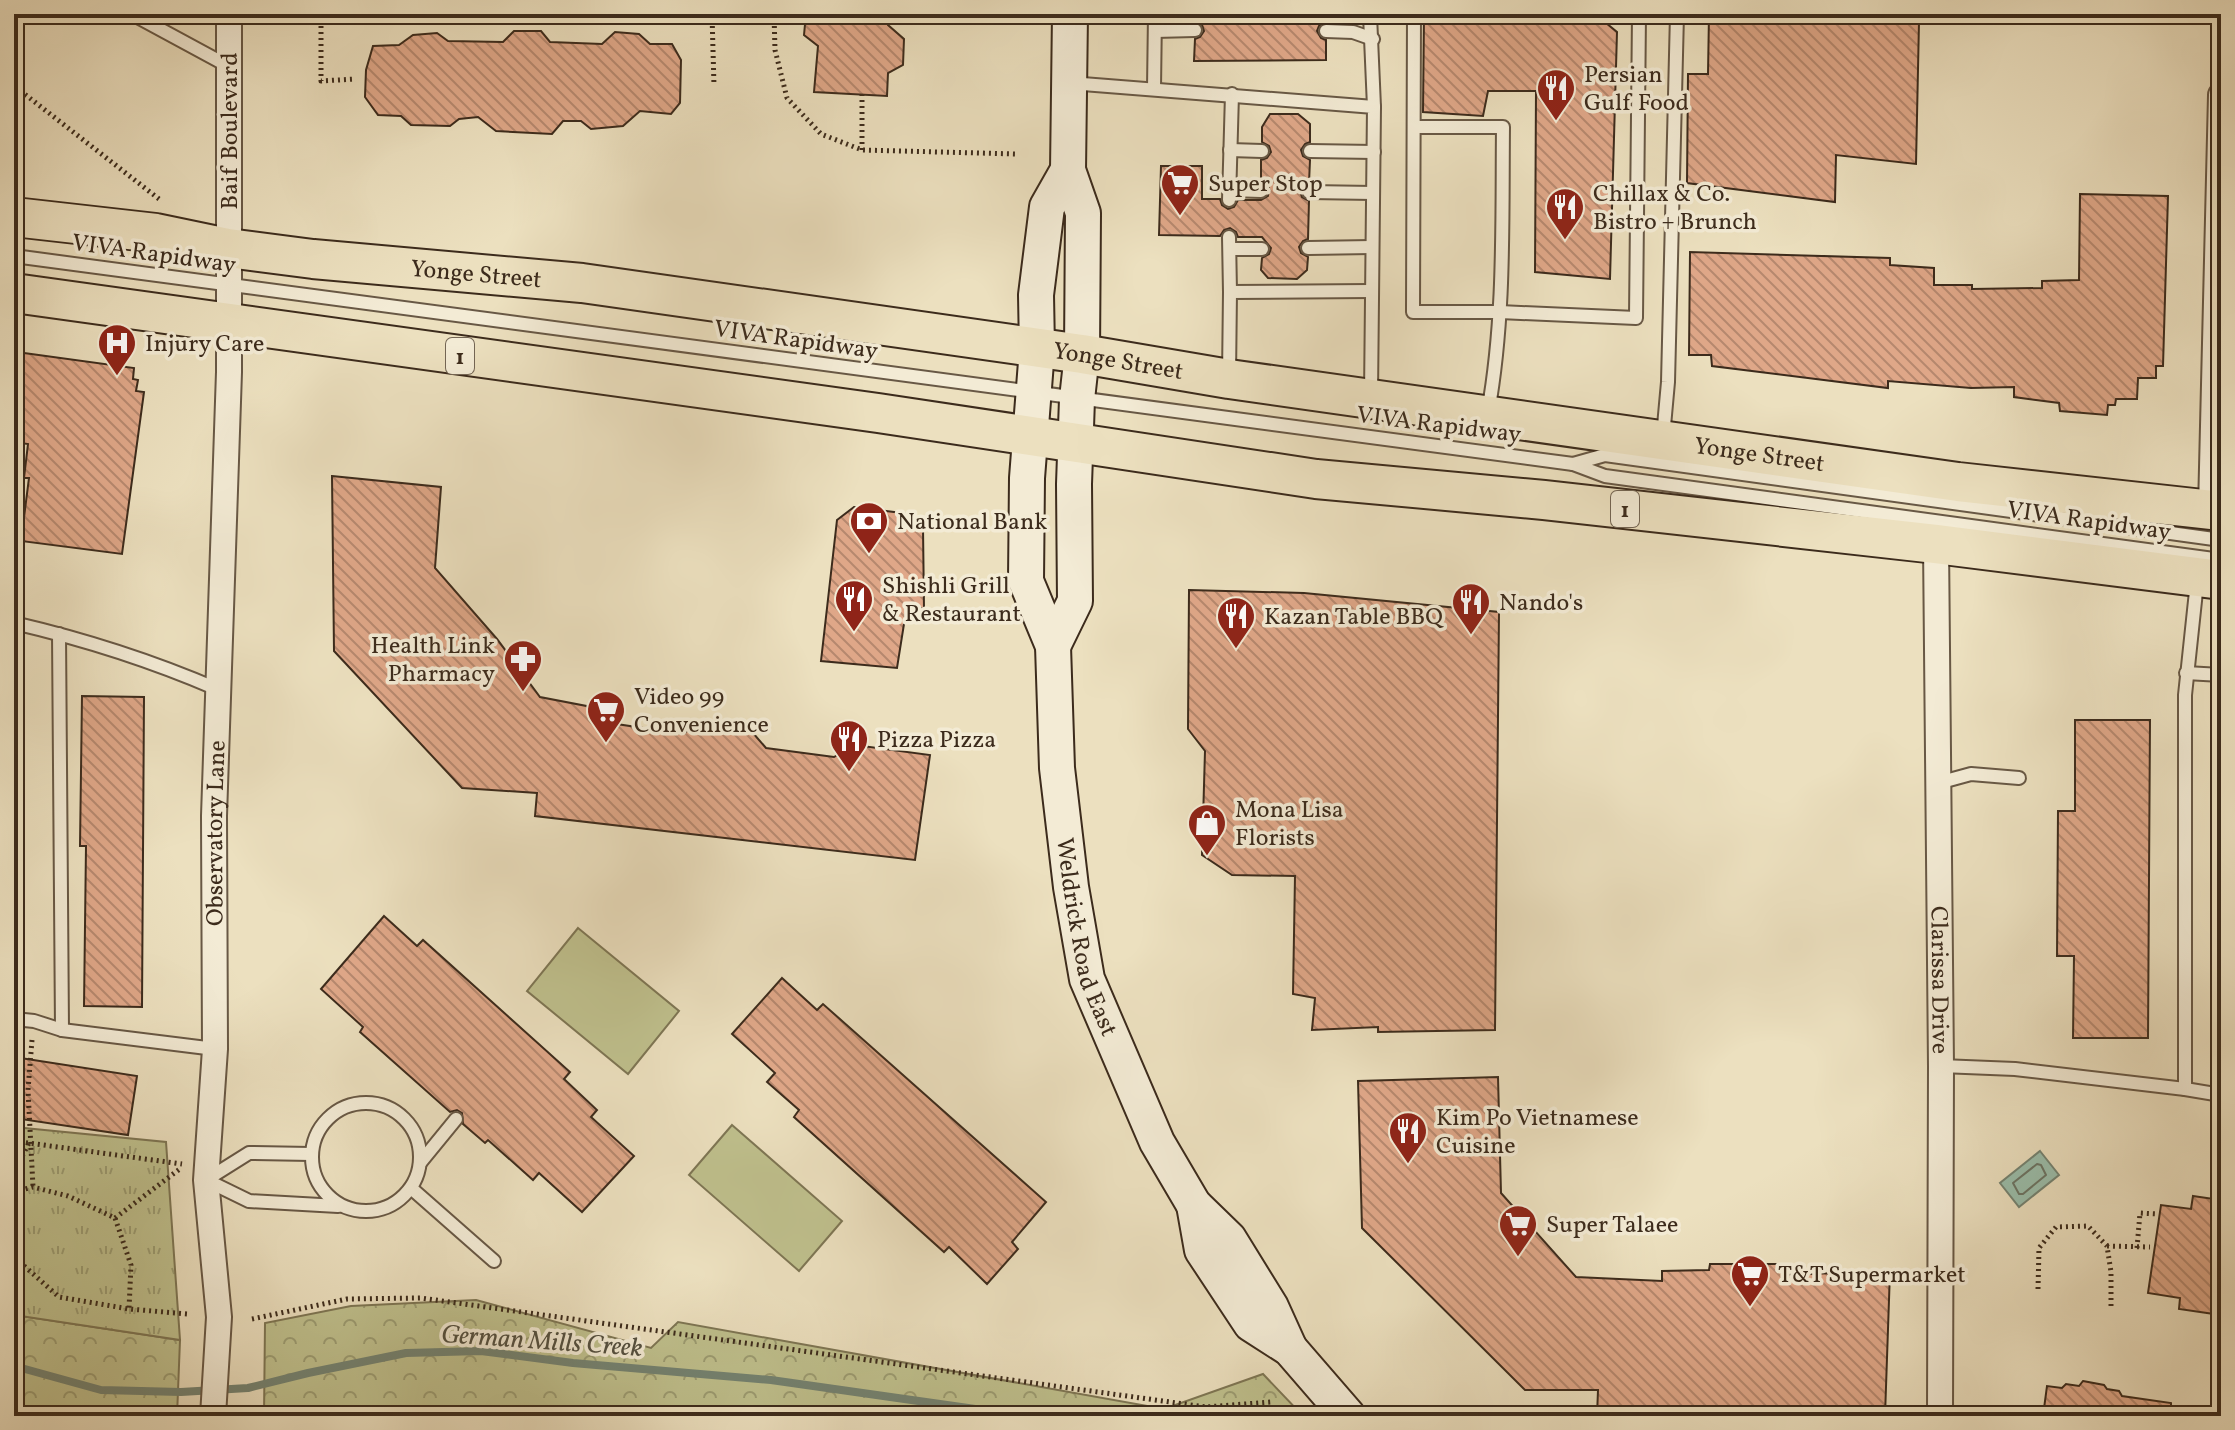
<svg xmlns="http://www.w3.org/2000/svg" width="2235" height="1430" font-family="Vollkorn,serif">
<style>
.forest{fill:url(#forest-crowns);stroke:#7e7654;stroke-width:2}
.park{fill:url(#park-tufts);stroke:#7e7654;stroke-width:2}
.pitch{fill:#bfc08d;stroke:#7e7654;stroke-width:2}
.water{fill:#9abeab;stroke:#748372;stroke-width:2}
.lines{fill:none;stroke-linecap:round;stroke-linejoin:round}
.shore{stroke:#6b7464;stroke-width:2}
.stream{stroke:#748372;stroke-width:8}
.building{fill:url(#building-back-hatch);stroke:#3c2b1c;stroke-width:2}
.lane-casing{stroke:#685845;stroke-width:16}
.street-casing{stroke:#685845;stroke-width:28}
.secondary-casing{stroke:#3c2b1c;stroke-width:38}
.primary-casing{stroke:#3c2b1c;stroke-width:42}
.path{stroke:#3c2b1c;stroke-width:5;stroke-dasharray:2 4;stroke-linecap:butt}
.lane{stroke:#f3ebd5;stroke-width:12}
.street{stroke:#f3ebd5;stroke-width:24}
.secondary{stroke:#f3ebd5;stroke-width:34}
.primary{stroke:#ece0bf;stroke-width:38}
.labels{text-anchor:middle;stroke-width:7;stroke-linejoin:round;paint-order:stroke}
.shield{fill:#f3ebd5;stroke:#736554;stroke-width:2}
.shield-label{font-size:22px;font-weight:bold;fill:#3c2b1c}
.poi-label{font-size:24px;fill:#3c2b1c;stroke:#f3ebd5;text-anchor:start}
.street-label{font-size:24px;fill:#3c2b1c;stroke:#f3ebd5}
.water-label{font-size:26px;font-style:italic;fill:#545040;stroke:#f3ebd5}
</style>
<defs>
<pattern id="forest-crowns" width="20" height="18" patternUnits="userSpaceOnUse" patternTransform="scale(2)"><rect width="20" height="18" fill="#bfc08d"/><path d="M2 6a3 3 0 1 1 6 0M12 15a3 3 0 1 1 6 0" fill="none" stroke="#9c9c72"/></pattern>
<pattern id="park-tufts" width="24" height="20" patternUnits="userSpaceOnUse" patternTransform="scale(2)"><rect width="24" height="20" fill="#bfc08d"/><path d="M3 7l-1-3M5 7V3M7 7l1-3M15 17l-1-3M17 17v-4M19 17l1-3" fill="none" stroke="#9c9c72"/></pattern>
<pattern id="building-back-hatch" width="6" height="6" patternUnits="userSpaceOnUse" patternTransform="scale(2)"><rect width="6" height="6" fill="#dfa788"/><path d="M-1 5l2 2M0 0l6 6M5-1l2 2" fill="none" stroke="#b6886e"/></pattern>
</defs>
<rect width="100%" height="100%" fill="#ece0bf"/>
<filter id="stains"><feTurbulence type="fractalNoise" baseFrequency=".0025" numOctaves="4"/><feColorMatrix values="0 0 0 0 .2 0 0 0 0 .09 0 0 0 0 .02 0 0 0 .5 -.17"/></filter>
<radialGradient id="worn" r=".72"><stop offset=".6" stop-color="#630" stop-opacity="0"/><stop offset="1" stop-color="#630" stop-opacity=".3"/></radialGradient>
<g class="forest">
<path d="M476,1300L651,1348L678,1322L1164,1409L1263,1374L1303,1416H439L404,1412L394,1416H264L265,1323L351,1306Z"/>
<path d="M14,1315L180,1340L177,1416H14Z"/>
</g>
<path class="park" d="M14,1127L166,1142L180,1340L14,1315Z"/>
<g class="pitch">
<path d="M578,928L679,1011L628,1074L527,991Z"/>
<path d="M732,1125L842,1221L799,1271L689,1175Z"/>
</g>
<path class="water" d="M2040,1151L2059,1175L2019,1207L2000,1183Z"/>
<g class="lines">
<path class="shore" d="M2037,1164L2041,1165L2046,1175L2023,1194H2019L2013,1183Z"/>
<path class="stream" d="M14,1366L101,1390L181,1392L248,1388L308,1373L406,1353L481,1351L573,1363L771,1380L1024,1416"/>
</g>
<g class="building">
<path d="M806,14H889L888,25L904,39L903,65L888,73L887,96L814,92L818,46L804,35Z"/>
<path d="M1424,14H1595L1617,32L1610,279L1535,272L1536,91H1488L1483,116L1423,112Z"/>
<path d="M1709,14H1884V22H1919L1916,164L1836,155L1835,202L1687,183L1688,74H1708Z"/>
<path d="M1196,16L1326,18V22L1319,26L1317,31L1321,38L1326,40V60L1194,61L1195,39L1200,37L1204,31L1202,25L1196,21Z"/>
<path d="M514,31H541L550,42L602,44L615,32L639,34L650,44H672L681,60L680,103L671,114L640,111L623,126L591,129L581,121H563L552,134L496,131L478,117L459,119L450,126L411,125L401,116L378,115L365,97L366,70L373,46L399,45L413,35L437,33L448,41L503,42Z"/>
<path d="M1270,114H1298L1310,124V142L1305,144L1301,150L1303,156L1310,160L1309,183L1304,185L1300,191L1302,197L1309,201L1308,239L1303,241L1299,247L1301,253L1308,257L1307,270L1297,279L1268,278L1261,270L1262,258L1269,254L1271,248L1262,237H1238L1236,232L1230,228L1224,230L1220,236L1159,235L1161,166H1202V199H1220L1222,205L1228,209L1234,207L1238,200H1261L1268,196L1269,187L1261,182V160L1267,158L1271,152L1269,146L1262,142V127Z"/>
<path d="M2080,194L2168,196L2163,366H2156V378H2138L2137,399H2116L2115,405H2108L2107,415L2060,411L2059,403L2014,397V387L1971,388L1888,381V388L1712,366L1711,355H1689L1690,252L1890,258V265L1934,268V285H1972V289L2042,288V281L2079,280Z"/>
<path d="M24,353L134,368L133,379L138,380L136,391L144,392L122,554L21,541L29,478H24L28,444L14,442V358L23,360Z"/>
<path d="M332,476L441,487L435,568L497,639L540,697L602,709L610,723L683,734L696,725L753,733L766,748L834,757L855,745L930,755L915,860L535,816L537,793L462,788L334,651Z"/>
<path d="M854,507L910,514L923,527L924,609L907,605L897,668L821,661L837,520Z"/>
<path d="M1189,590L1304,593L1499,612L1495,1030L1378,1032V1027L1312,1030L1315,998L1293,994L1295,876L1232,875L1202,855L1205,751L1188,729Z"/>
<path d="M82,696L144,697L142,1007L84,1006L86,846H80Z"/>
<path d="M2075,720H2150L2148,1038H2073L2074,956H2057L2058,811H2075Z"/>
<path d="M384,916L417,946L423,940L570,1072L564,1079L597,1110L591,1117L634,1156L582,1212L539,1173L533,1180L488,1140L485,1143L463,1124L462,1113L457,1110L450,1112L360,1032L363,1027L321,989Z"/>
<path d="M782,978L817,1010L823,1004L1046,1202L1012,1242L1018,1249L987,1284L949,1247L944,1252L794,1117L799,1110L767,1082L775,1073L732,1034Z"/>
<path d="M14,1057L137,1076L128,1135L14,1118Z"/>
<path d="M1498,1077L1501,1193L1576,1277L1662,1281V1271L1709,1270L1710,1264H1780L1782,1275L1890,1271L1885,1416H1597L1598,1390H1525L1362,1228L1358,1081Z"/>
<path d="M2193,1196L2221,1200V1315L2179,1309L2180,1298L2148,1293L2161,1205L2191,1209Z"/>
<path d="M2083,1381L2104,1385L2107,1389L2119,1391L2122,1396L2171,1403V1416H2043L2047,1386L2062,1388L2066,1384L2079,1386Z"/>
</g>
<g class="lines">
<defs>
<g id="lane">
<path d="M132,14L230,67"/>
<path d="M1368,14L1370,15L1374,107"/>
<path d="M1414,14L1413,312H1500L1636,318L1639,14"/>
<path d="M1155,31L1195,30"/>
<path d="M1326,31L1353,32L1373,39"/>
<path d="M1070,83L1374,107L1371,395"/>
<path d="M1154,88L1155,14"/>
<path d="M1414,127H1503C1502,222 1505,318 1488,412"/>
<path d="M1230,150L1262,151"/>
<path d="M1310,151L1374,152"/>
<path d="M1229,190L1261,191"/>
<path d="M1309,192L1373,193"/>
<path d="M1229,200L1232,94"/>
<path d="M1229,237L1230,292"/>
<path d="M1308,248L1372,247"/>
<path d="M1230,249H1262"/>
<path d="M14,256L1573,464L1605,476L2221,560"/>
<path d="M1229,376L1230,292L1371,291"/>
<path d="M1663,437L1668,382L1677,14"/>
<path d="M1573,464L1605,455L2221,540"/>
<path d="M14,623C83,639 152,661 217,689"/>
<path d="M59,634L62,1030"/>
<path d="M2186,673L2221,675"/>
<path d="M1938,783L1971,774L2019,778"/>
<path d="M14,1019L34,1021L62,1030L215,1049"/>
<path d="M1941,1066L2015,1069L2185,1089V695L2197,582"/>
<path d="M2185,1089L2221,1095"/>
<circle cx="366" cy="1157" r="54"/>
<path d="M420,1163L456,1119"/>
<path d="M206,1180L249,1201L338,1206"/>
<path d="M206,1180L249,1153L311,1154"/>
<path d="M411,1188L494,1261"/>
</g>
<g id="street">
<path d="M2211,509L2221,95"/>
<path id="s1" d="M1936,544L1941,1066L1940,1416"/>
<path id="s2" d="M213,1416L219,1317L206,1180L215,1049L214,816L229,372V14"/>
</g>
<g id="secondary">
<path id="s3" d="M1068,170L1047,207L1036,295L1037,349L1027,478L1026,581L1053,646L1057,768L1071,887L1087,979L1157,1142L1194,1205L1229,1239L1271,1307L1290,1349"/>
<path d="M1053,646L1075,601L1074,484L1077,399L1082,354L1083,213L1068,170L1070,14"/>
<path d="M1194,1205L1202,1250L1251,1324L1290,1349L1348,1416"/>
</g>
<g id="primary">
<path id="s4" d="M14,217L156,233L228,248L313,259L582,283L1082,354L1229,379L1958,482L2221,511"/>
<path d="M14,293L878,413L1316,479L1544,500L1936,544L2221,580"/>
</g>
</defs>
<use href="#lane" class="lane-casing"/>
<use href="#street" class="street-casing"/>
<use href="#secondary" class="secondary-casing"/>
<use href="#primary" class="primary-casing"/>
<g class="path">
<path d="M321,14V81L355,79"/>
<path d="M712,14L714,86"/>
<path d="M774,14L775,50L787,98L821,134L862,150L1017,154"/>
<path d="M14,75L21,91"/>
<path d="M14,91L22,92L159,199"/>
<path d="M862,150V94"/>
<path d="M32,1040L28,1090L33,1187"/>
<path d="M14,1141L182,1164"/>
<path d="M14,1172L29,1143"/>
<path d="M14,1192L33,1187L68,1196L115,1218L131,1265L129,1309"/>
<path d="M115,1218L181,1168"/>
<path d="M2107,1246L2150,1247"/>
<path d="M2137,1248L2140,1213L2158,1214"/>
<path d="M14,1251L22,1264L59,1297L129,1309L188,1314"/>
<path d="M2038,1289L2039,1248L2056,1227L2088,1226L2107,1246L2111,1272V1306"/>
<path d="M252,1319L347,1299L421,1298L1206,1407L1271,1402"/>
</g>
<use href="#lane" class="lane"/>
<use href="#street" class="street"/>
<use href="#secondary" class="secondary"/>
<use href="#primary" class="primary"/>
</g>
<defs>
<symbol id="restaurant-pin" viewBox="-11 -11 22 30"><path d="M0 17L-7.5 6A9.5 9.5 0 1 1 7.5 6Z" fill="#8f2418" stroke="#f3ebd5"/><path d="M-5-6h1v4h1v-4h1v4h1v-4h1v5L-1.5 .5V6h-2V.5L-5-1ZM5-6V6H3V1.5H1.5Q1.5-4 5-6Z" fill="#fff"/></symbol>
<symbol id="supermarket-pin" viewBox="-11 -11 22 30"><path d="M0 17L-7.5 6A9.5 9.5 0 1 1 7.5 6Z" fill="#8f2418" stroke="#f3ebd5"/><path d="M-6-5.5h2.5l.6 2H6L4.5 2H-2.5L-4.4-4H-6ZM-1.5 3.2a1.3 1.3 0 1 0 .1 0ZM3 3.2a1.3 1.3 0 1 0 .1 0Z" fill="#fff"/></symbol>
<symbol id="hospital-pin" viewBox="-11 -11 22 30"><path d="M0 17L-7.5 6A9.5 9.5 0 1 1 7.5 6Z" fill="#8f2418" stroke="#f3ebd5"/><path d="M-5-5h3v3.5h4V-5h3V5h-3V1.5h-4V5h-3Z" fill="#fff"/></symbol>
<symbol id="bank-pin" viewBox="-11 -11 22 30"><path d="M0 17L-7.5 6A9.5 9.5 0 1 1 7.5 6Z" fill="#8f2418" stroke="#f3ebd5"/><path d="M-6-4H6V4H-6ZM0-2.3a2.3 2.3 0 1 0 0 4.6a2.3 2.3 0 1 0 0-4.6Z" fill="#fff"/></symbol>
<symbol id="pharmacy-pin" viewBox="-11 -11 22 30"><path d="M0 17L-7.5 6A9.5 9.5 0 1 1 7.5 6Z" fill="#8f2418" stroke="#f3ebd5"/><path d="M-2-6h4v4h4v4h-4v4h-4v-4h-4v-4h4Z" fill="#fff"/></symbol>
<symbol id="shop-pin" viewBox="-11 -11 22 30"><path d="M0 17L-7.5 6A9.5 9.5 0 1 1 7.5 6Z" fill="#8f2418" stroke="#f3ebd5"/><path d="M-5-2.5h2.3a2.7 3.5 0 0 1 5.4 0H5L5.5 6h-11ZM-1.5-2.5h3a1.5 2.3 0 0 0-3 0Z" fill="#fff"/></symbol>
</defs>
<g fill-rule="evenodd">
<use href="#restaurant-pin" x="1534" y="66" width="44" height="60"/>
<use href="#supermarket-pin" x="1158" y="161" width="44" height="60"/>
<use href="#restaurant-pin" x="1543" y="185" width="44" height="60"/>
<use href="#hospital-pin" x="95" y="321" width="44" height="60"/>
<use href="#bank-pin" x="847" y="499" width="44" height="60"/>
<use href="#restaurant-pin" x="832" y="577" width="44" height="60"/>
<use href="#restaurant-pin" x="1449" y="580" width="44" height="60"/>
<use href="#restaurant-pin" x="1214" y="594" width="44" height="60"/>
<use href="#pharmacy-pin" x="501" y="637" width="44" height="60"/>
<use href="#supermarket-pin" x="584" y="688" width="44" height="60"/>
<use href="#restaurant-pin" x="827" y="717" width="44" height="60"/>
<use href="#shop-pin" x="1185" y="801" width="44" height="60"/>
<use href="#restaurant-pin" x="1386" y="1109" width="44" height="60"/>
<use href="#supermarket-pin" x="1496" y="1202" width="44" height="60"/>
<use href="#supermarket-pin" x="1728" y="1252" width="44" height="60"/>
</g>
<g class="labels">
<g class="shield">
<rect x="446" y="338" width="28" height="36" rx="6"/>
<rect x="1611" y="491" width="28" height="36" rx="6"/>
</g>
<g class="shield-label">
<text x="460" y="364">1</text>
<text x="1625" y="517">1</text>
</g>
<g class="poi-label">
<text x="1584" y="82">Persian<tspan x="1584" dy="28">Gulf Food</tspan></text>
<text x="1208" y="191">Super Stop</text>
<text x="1593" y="201">Chillax &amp; Co.<tspan x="1593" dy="28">Bistro + Brunch</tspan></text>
<text x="145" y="351">Injury Care</text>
<text x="897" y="529">National Bank</text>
<text x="882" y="593">Shishli Grill<tspan x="882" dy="28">&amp; Restaurant</tspan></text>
<text x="1499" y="610">Nando's</text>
<text x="1264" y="624">Kazan Table BBQ</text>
<text x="495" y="653" text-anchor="end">Health Link<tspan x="495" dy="28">Pharmacy</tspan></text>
<text x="634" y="704">Video 99<tspan x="634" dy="28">Convenience</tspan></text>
<text x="877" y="747">Pizza Pizza</text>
<text x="1235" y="817">Mona Lisa<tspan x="1235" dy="28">Florists</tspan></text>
<text x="1436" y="1125">Kim Po Vietnamese<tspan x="1436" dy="28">Cuisine</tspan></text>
<text x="1546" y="1232">Super Talaee</text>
<text x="1778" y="1282">T&amp;T Supermarket</text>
</g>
<g class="street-label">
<text transform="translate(229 131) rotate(-90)" y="8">Baif Boulevard</text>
<text transform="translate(154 253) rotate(8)" y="8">VIVA Rapidway</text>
<text dy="8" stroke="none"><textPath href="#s4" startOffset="466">Yonge Street</textPath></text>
<text transform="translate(796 339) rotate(8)" y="8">VIVA Rapidway</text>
<text dy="8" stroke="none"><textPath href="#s4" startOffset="1114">Yonge Street</textPath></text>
<text transform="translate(1439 424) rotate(7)" y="8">VIVA Rapidway</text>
<text dy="8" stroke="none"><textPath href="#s4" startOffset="1762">Yonge Street</textPath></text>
<text transform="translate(2089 520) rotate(8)" y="8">VIVA Rapidway</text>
<text dy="8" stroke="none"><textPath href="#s2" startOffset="584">Observatory Lane</textPath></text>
<text dy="8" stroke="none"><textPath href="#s3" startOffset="782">Weldrick Road East</textPath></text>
<text dy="8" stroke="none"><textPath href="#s1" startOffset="436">Clarissa Drive</textPath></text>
</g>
<g class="water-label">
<text transform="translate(542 1340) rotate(4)" y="9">German Mills Creek</text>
</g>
</g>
<rect width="2235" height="1430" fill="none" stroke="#ece0bf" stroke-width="48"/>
<rect x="16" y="16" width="2203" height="1398" fill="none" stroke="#3c2b1c" stroke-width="4"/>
<rect x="24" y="24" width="2187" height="1382" fill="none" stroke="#3c2b1c" stroke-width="2"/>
<rect width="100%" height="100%" filter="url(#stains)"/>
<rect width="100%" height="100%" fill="url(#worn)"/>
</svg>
